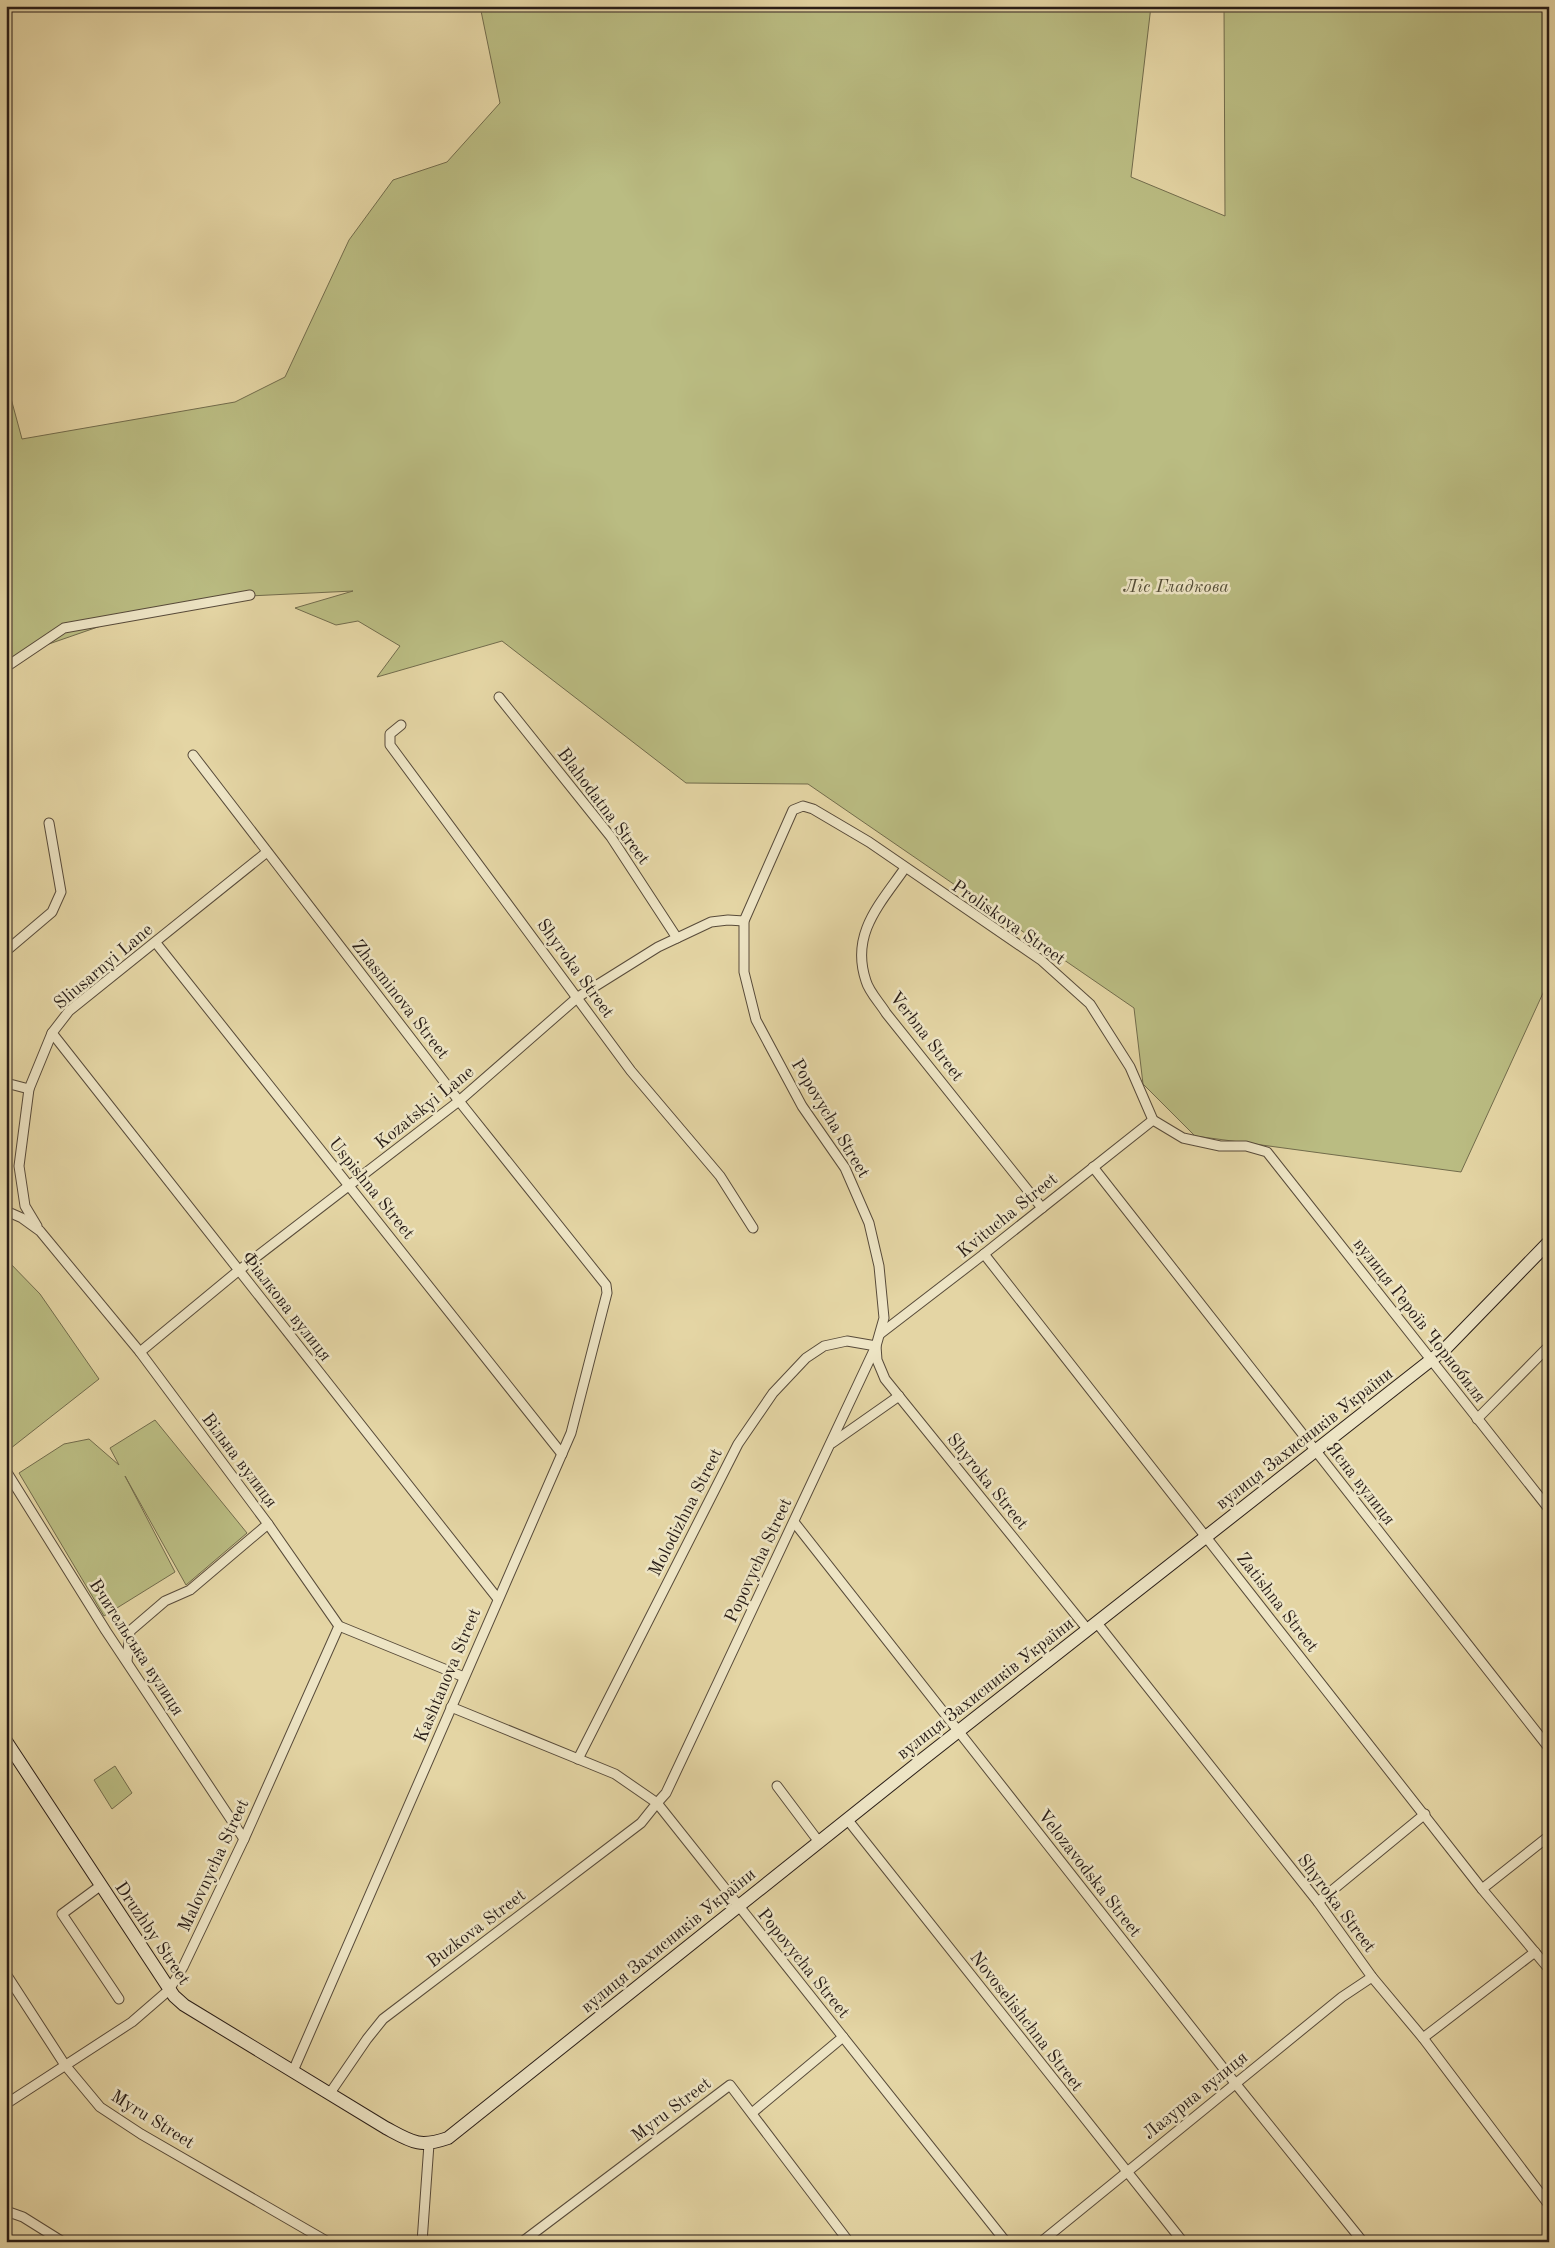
<svg xmlns="http://www.w3.org/2000/svg" width="1555" height="2248" font-family="'Old Standard TT',serif">
<style>
.green{fill:#babc82;stroke:#726c4c}
.lines{fill:none;stroke-linecap:round;stroke-linejoin:round}
.street-casing{stroke:#584b3a;stroke-width:11}
.secondary-casing{stroke:#291d17;stroke-width:14}
.street{stroke:#ede4c4;stroke-width:9}
.secondary{stroke:#ede4c4;stroke-width:12}
.labels{text-anchor:middle;stroke-width:5;stroke-linejoin:round;paint-order:stroke}
.park-label{font-size:18px;font-style:italic;fill:#544d37;stroke:#ede4c4}
.street-label{font-size:18px;fill:#291d17;stroke:#ede4c4}
</style>
<rect width="100%" height="100%" fill="#e4d5a4"/>
<filter id="stains"><feTurbulence type="fractalNoise" baseFrequency=".004" numOctaves="4"/><feColorMatrix values="0 0 0 0 .2 0 0 0 0 .09 0 0 0 0 .02 0 0 0 .5 -.17"/></filter>
<radialGradient id="worn" r=".72"><stop offset=".6" stop-color="#630" stop-opacity="0"/><stop offset="1" stop-color="#630" stop-opacity=".3"/></radialGradient>
<g class="green">
<path d="M480,6H1151L1131,177L1225,216L1224,6H1549V980L1461,1172L1195,1136L1143,1084L1134,1008L808,784L686,783L502,641L377,677L400,646L358,621L336,625L295,608L353,591L249,596L118,620L20,654L6,666V380L22,439L235,402L285,377L349,240L393,180L447,162L500,103Z"/>
<path d="M6,1259L40,1294L99,1379L6,1452Z"/>
<path d="M155,1420L247,1533L186,1585L125,1476L175,1572L104,1616L19,1473L64,1444L89,1439L119,1465L110,1448Z"/>
<path d="M115,1766L132,1793L112,1809L94,1780Z"/>
</g>
<g class="lines">
<defs>
<g id="street">
<path d="M6,667L64,628L250,595"/>
<path d="M499,697L611,837L677,938"/>
<path d="M401,725L390,734V745L631,1071L720,1176L753,1228"/>
<path d="M193,755L459,1101L606,1285L607,1293L571,1433L293,2071"/>
<path d="M905,868C880,904 850,934 866,981C869,992 880,1003 886,1013L1042,1208"/>
<path d="M156,943L562,1454"/>
<path d="M6,951L52,912L61,892L49,823"/>
<path d="M52,1033L498,1599"/>
<path d="M6,1083L29,1089"/>
<path d="M1093,1167L1549,1748"/>
<path d="M6,1211L22,1218L40,1231L140,1352L268,1524L339,1626L464,1677"/>
<path d="M37,1226L25,1206L19,1166L29,1089L52,1033L69,1011L267,852"/>
<path d="M984,1254L1482,1889L1549,1969"/>
<path d="M880,1334L984,1254L1153,1120"/>
<path d="M140,1352L238,1271L459,1101L578,997L658,947L711,922L728,920L744,921"/>
<path d="M1477,1419L1549,1346"/>
<path d="M832,1443L899,1396"/>
<path d="M6,1471L106,1631L244,1839"/>
<path d="M794,1522L1235,2083L1363,2242"/>
<path d="M1097,1623L1318,1902L1372,1977L1423,2038L1549,2205"/>
<path d="M127,1661L130,1631L165,1601L190,1590L268,1524"/>
<path d="M578,1759L738,1444L773,1393L806,1358L824,1346L847,1341L876,1346L877,1360L885,1379L1088,1630"/>
<path d="M777,1786L819,1842"/>
<path d="M847,1819L1183,2242"/>
<path d="M100,1886L62,1914L119,1999"/>
<path d="M1482,1889L1549,1836"/>
<path d="M1318,1902L1425,1814"/>
<path d="M6,1974L65,2065L100,2107L141,2134L328,2242"/>
<path d="M1423,2038L1535,1952"/>
<path d="M330,2093L367,2039L383,2019L641,1823L657,1803L615,1774L451,1707"/>
<path d="M6,2104L132,2022L169,1990L183,1967L244,1839L339,1626"/>
<path d="M752,2113L843,2037"/>
<path d="M6,2211L23,2217L63,2242"/>
<path d="M422,2242L429,2144"/>
<path d="M522,2242L730,2085L849,2242"/>
<path d="M1006,2242L657,1803L666,1793L876,1346L884,1318L879,1266L869,1223L845,1168L802,1106L756,1020L744,972V921L793,810L803,806L813,809L869,842L1041,960L1090,1004L1130,1067L1153,1120L1183,1138L1220,1146H1246L1267,1152L1549,1509"/>
<path d="M1041,2242L1342,1997L1372,1977"/>
</g>
<path id="secondary" d="M6,1741L174,1996L184,2005L386,2128C412,2142 419,2148 448,2138L923,1759L1445,1349L1549,1242"/>
</defs>
<use href="#street" class="street-casing"/>
<use href="#secondary" class="secondary-casing"/>
<use href="#street" class="street"/>
<use href="#secondary" class="secondary"/>
</g>
<g class="labels">
<g class="park-label">
<text x="1176" y="592">Ліс Гладкова</text>
</g>
<g class="street-label">
<text transform="translate(604 806) rotate(53)" y="6">Blahodatna Street</text>
<text transform="translate(1009 922) rotate(35)" y="6">Proliskova Street</text>
<text transform="translate(103 966) rotate(-40)" y="6">Sliusarnyi Lane</text>
<text transform="translate(576 968) rotate(54)" y="6">Shyroka Street</text>
<text transform="translate(401 999) rotate(52)" y="6">Zhasminova Street</text>
<text transform="translate(927 1036) rotate(52)" y="6">Verbna Street</text>
<text transform="translate(424 1107) rotate(-39)" y="6">Kozatskyi Lane</text>
<text transform="translate(831 1118) rotate(59)" y="6">Popovycha Street</text>
<text transform="translate(372 1188) rotate(51)" y="6">Uspishna Street</text>
<text transform="translate(1007 1215) rotate(-39)" y="6">Kvitucha Street</text>
<text transform="translate(287 1306) rotate(52)" y="6">Фіалкова вулиця</text>
<text transform="translate(1420 1320) rotate(52)" y="6">вулиця Героїв Чорнобиля</text>
<text transform="translate(1304 1438) rotate(-38)" y="6">вулиця Захисників України</text>
<text transform="translate(240 1460) rotate(53)" y="6">Вільна вулиця</text>
<text transform="translate(988 1481) rotate(51)" y="6">Shyroka Street</text>
<text transform="translate(1361 1483) rotate(52)" y="6">Ясна вулиця</text>
<text transform="translate(685 1512) rotate(-63)" y="6">Molodizhna Street</text>
<text transform="translate(758 1560) rotate(-65)" y="6">Popovycha Street</text>
<text transform="translate(1278 1602) rotate(52)" y="6">Zatishna Street</text>
<text transform="translate(137 1647) rotate(57)" y="6">Вчительська вулиця</text>
<text transform="translate(447 1675) rotate(-67)" y="6">Kashtanova Street</text>
<text transform="translate(985 1688) rotate(-38)" y="6">вулиця Захисників України</text>
<text transform="translate(213 1865) rotate(-65)" y="6">Malovnycha Street</text>
<text transform="translate(1090 1873) rotate(52)" y="6">Velozavodska Street</text>
<text transform="translate(1337 1903) rotate(53)" y="6">Shyroka Street</text>
<text transform="translate(476 1928) rotate(-37)" y="6">Buzkova Street</text>
<text transform="translate(153 1933) rotate(56)" y="6">Druzhby Street</text>
<text transform="translate(668 1940) rotate(-39)" y="6">вулиця Захисників України</text>
<text transform="translate(804 1963) rotate(51)" y="6">Popovycha Street</text>
<text transform="translate(1027 2021) rotate(52)" y="6">Novoselishchna Street</text>
<text transform="translate(1195 2095) rotate(-39)" y="6">Лазурна вулиця</text>
<text transform="translate(671 2109) rotate(-37)" y="6">Myru Street</text>
<text transform="translate(153 2119) rotate(32)" y="6">Myru Street</text>
</g>
</g>
<rect width="1555" height="2248" fill="none" stroke="#e4d5a4" stroke-width="25"/>
<rect x="8" y="8" width="1540" height="2233" fill="none" stroke="#291d17" stroke-width="2.5"/>
<rect x="12" y="12" width="1530" height="2223" fill="none" stroke="#291d17"/>
<rect width="100%" height="100%" filter="url(#stains)"/>
<rect width="100%" height="100%" fill="url(#worn)"/>
</svg>
